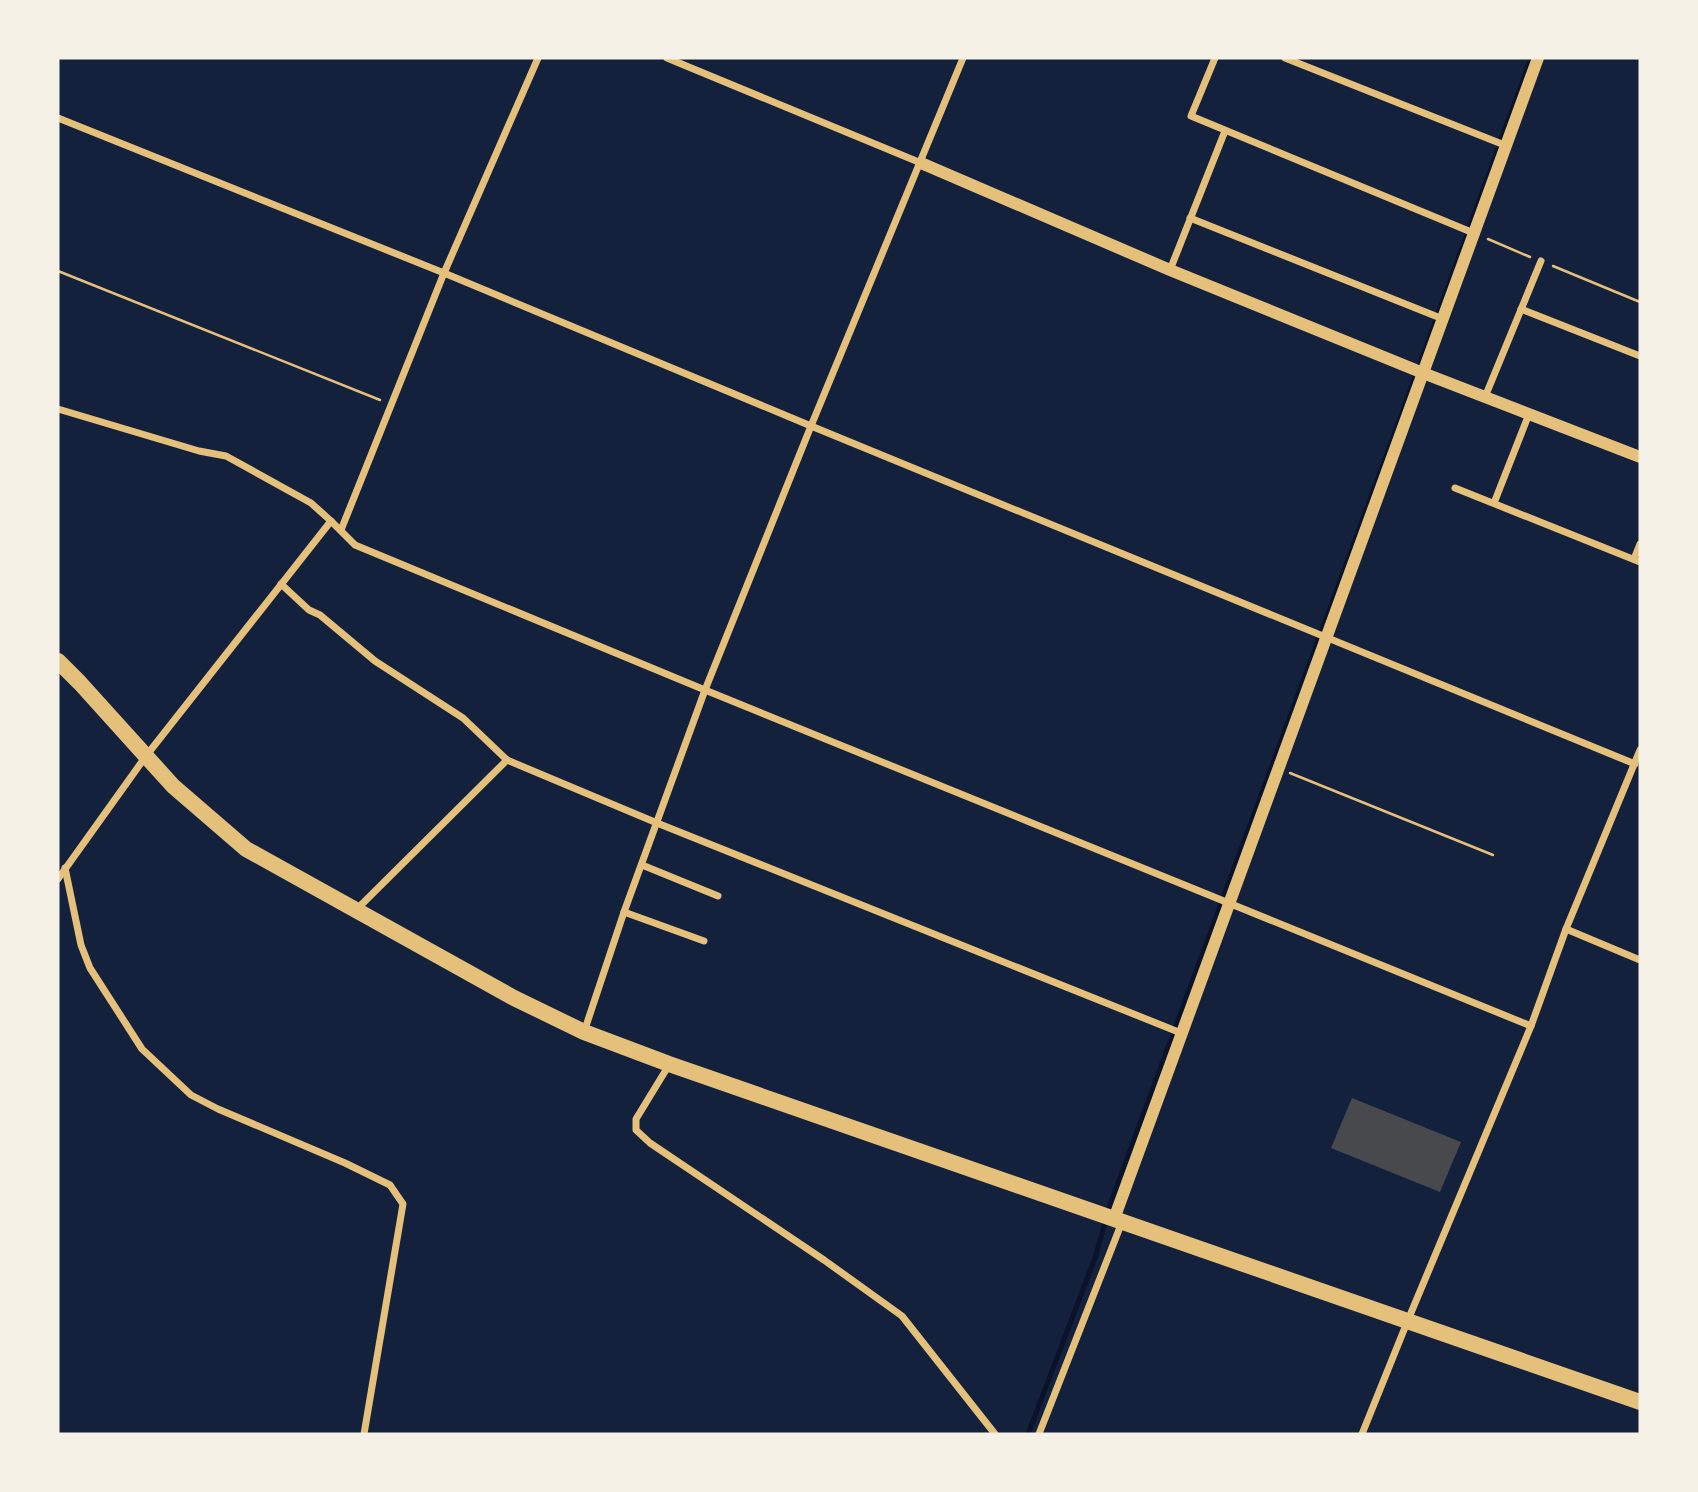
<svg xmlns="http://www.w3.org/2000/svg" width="1698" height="1492" font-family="'PT Sans Narrow',sans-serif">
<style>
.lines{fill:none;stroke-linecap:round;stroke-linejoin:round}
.stream{stroke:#0b132b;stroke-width:5}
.building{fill:#48494c}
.path{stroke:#e5c07b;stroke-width:2.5}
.minor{stroke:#e5c07b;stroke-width:7}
.tertiary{stroke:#e5c07b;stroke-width:12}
.trunk{stroke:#e5c07b;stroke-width:16}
</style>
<rect width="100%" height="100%" fill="#14213d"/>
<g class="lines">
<path class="stream" d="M1028,1434L1095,1258L1111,1202L1410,391L1531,58"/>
</g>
<path class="building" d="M1352,1098L1461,1142L1440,1192L1331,1148Z"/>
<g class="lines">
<g class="path">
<path d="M1488,239L1530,257"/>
<path d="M1553,266L1640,302"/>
<path d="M58,271L380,400"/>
<path d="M1290,773L1493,855"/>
</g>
<g class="minor">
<path d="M667,58L921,163"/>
<path d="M1215,58L1191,116L1476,234"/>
<path d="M1285,58L1507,146"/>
<path d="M58,118L444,273L811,426L1635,764"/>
<path d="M1190,218L1443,319"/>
<path d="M1170,270L1225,131"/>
<path d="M1521,309L1640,356"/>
<path d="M1485,397L1541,261"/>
<path d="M58,409L199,451L226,456L311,503L331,521L355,545L705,690L1531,1026"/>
<path d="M1455,488L1640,562"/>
<path d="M1494,503L1529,414"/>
<path d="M341,530L444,273L538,58"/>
<path d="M1634,559L1640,544"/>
<path d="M281,584L309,610L320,615L375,661L463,718L507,760L657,823L1181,1033"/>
<path d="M642,865L718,896"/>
<path d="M65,868L81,945L90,968L142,1049L191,1095L218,1109L345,1163L390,1185L403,1204L364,1434"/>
<path d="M58,879L146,756L331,521"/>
<path d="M356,910L507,760"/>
<path d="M624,912L704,941"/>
<path d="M1566,929L1640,960"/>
<path d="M584,1032L624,912L705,690L811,426L963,58"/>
<path d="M669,1065L636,1119V1130L650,1143L824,1260L902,1316L995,1434"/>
<path d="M1039,1434L1122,1222"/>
<path d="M1362,1434L1408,1320L1531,1026L1566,929L1640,750"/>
</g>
<g class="tertiary">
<path d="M921,163L1170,270L1423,373L1640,457"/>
<path d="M1114,1219C1253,831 1400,446 1538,58"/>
</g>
<path class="trunk" d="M58,661L80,683L173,786L246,849L514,998L584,1032L669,1064L1640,1402"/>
</g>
<rect width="1698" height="1492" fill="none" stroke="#f6f1e7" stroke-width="119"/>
</svg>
